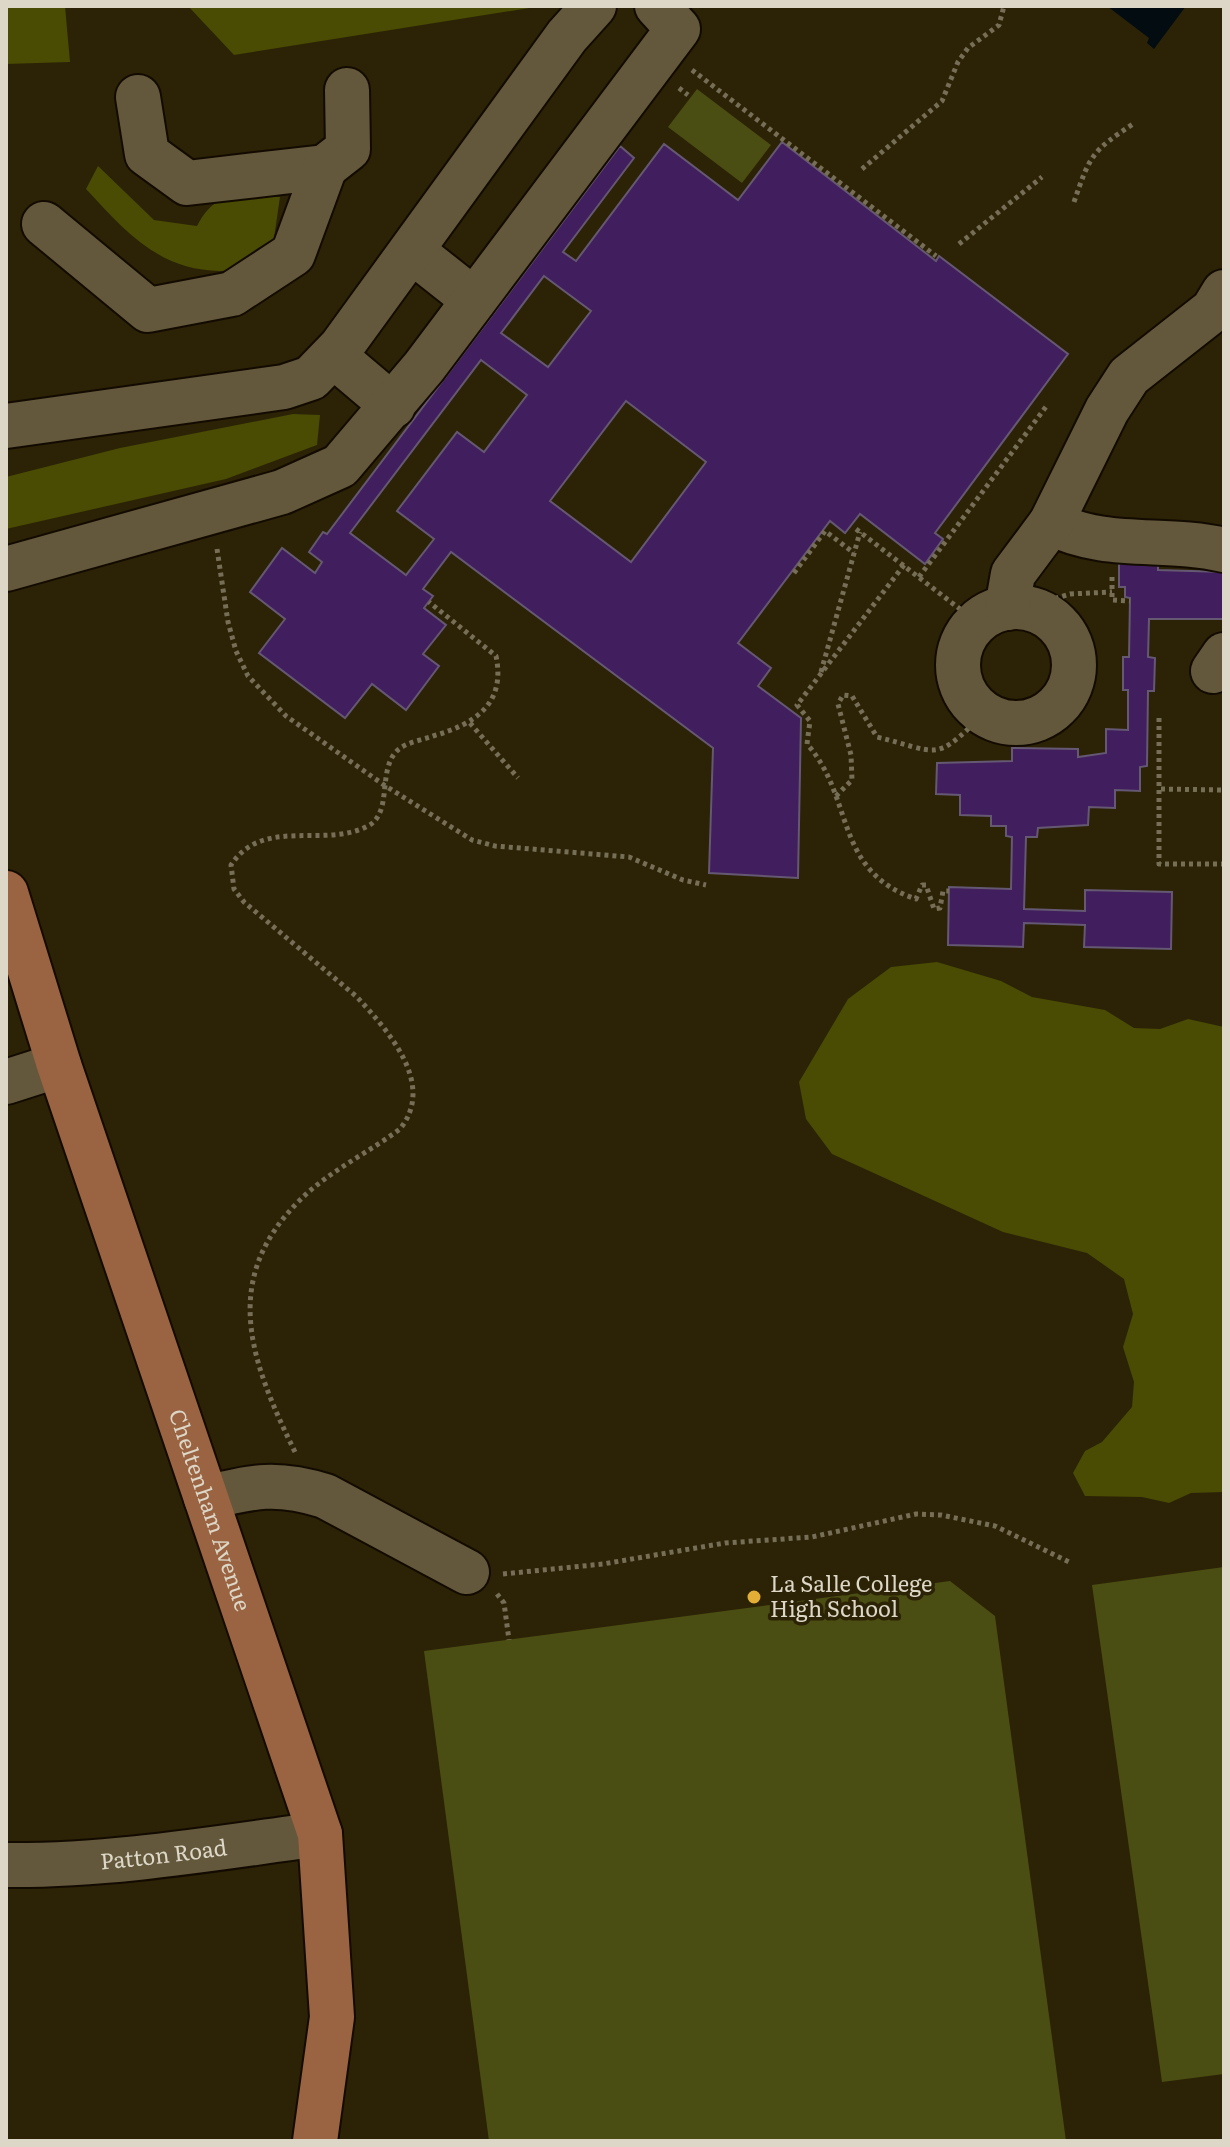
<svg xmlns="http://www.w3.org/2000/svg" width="1230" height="2147" font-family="Literata,serif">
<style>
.green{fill:#4b4e12}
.forest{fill:#494c02}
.water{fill:#020c11}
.building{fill:#411e5d;stroke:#655872;stroke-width:2;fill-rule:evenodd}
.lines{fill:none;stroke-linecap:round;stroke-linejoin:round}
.minor-casing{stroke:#140b00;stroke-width:48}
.major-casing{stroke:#140b00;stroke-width:48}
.path{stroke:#766e57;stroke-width:5;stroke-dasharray:4 4;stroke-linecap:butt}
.minor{stroke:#63583c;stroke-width:44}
.major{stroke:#9a6341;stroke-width:44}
.poi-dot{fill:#e3ae35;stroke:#2c2206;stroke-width:3}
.labels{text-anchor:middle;stroke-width:7;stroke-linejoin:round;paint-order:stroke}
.street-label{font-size:22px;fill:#ddd7c7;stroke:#2c2206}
.poi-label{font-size:22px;fill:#ddd7c7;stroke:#2c2206;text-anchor:start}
</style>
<rect width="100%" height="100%" fill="#2c2206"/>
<g class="green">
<path d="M697,89L771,145L742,183L668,127Z"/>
<path d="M1224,1567V2074L1162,2082L1092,1585Z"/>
<path d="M950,1581L995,1616L1066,2141H489L424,1651Z"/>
</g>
<g class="forest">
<path d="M6,6H65L70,62L6,64Z"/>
<path d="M188,6H542L234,55Z"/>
<path d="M98,166L154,220L197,226C216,189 243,192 280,197L272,252C257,258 236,271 220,271C158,270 125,231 86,189Z"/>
<path d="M293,414L320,415L317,445L226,479L6,529V477L120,448Z"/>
<path d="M937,962L1001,981L1032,997L1105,1010L1134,1028L1160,1029L1188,1019L1224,1027V1492L1191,1493L1169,1503L1142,1497L1085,1496L1073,1473L1085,1451L1102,1442L1132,1407L1134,1382L1123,1347L1133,1314L1124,1279L1087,1253L1003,1232L832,1154L806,1119L799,1082L848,999L891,967Z"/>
</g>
<path class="water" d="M1107,6H1186L1154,49L1147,43L1149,38Z"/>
<g class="building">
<path d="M782,142L936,261L939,256L1068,354L935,533L943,539L925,564L860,514L845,533L830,521L738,643L771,668L758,686L801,718L798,878L709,873L713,748L451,552L423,589L433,596L424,608L446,625L423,654L439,666L406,710L372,684L345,718L259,653L285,619L250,592L282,548L315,573L322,562L309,552L323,532L327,534L620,146L634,158L563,252L576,261L664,144L738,200ZM544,276L591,311L548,367L501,333ZM481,360L527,395L484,452L457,432L397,511L434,539L406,575L350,533ZM626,401L706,462L631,562L550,501Z"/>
<path d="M1142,556V564H1158V570L1224,572V619H1149L1148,657L1155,658L1154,691H1148L1147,766L1140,767V791L1115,790V808L1089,807L1088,825L1038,828L1037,837H1026L1024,909L1085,911V890L1172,892L1171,949L1084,947L1085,925L1024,923L1023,947L948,945L949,887L1011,889L1012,837L1006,836V826H991V816L960,815V795L936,794L937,763L1012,761V748L1078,749V757L1106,753V729L1128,730V690H1123V657H1129L1130,598L1125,597V587H1119V563L1136,564Z"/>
</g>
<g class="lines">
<defs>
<g id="minor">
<path d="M138,97L147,154L187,183L325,167L348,149L347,90"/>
<path d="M44,224L148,310L232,294L293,254L325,167"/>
<path d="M412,251L474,300"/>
<path d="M334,356L393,406"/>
<path d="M6,426L284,387L311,378L341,347L567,36L594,6"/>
<path d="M1051,523C1106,551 1165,536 1224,550"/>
<path d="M6,569L282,492L340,466L424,367L678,29L657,6"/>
<circle cx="1016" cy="665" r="58"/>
<path d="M1007,608L1013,574L1051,523L1107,410L1129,376L1213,310L1224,292"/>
<path d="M1213,671L1224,655"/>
<path d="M6,1082L59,1065"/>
<path d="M206,1498C253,1486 277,1481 325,1496L467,1572"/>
<path id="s1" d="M6,1865C111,1866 216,1848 320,1834"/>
</g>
<g id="major">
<path id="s2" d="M6,893L59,1065L320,1834L332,2017L315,2141"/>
</g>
</defs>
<use href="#minor" class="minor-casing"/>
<use href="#major" class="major-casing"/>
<g class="path">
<path d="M692,70L936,256"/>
<path d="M679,88L688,95"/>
<path d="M862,169L942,101L958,62L968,48L999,25L1004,6"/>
<path d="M1074,202C1090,155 1092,151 1133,124"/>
<path d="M959,244L1042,177"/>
<path d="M856,529L969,616"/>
<path d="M217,549L228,622L236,651L248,676L286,716L384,785L472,840L495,846L629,857L683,880L706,885"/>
<path d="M904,565L797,705L810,721L807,744C855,798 833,871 916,899L922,885H926L934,909L940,908L943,891H949"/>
<path d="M794,573L825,531L854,553"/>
<path d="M919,577L1048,404"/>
<path d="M1112,577V600L1130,601"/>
<path d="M1047,601L1070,594L1112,592"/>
<path d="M821,672L860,532"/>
<path d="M1159,718V864H1224"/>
<path d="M470,723L518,778"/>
<path d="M1161,789L1224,790"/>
<path d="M836,796L852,780L851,755L838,704L843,695L852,696L877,737C939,752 934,764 983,714"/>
<path d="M295,1452C251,1362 219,1280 300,1200C329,1171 368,1153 400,1129C436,1084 389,1032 357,997L244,902L234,889L231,865C263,816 324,849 368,826C394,812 376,768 399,749C408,742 422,740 433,736C475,724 506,704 496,656L429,602"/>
<path d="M503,1574L603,1564L725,1543L812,1537L916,1514L941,1515L995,1526L1071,1563"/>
<path d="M497,1594L504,1603L509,1640"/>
</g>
<use href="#minor" class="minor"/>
<use href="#major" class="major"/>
</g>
<circle class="poi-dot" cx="754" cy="1597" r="8"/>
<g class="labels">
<g class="street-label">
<text dy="8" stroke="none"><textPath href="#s2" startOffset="650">Cheltenham Avenue</textPath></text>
<text dy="8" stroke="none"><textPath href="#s1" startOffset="158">Patton Road</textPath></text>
</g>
<g class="poi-label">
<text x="770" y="1592">La Salle College<tspan x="770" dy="25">High School</tspan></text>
</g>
</g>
<rect width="1230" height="2147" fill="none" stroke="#ddd7c7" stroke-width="16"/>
</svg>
